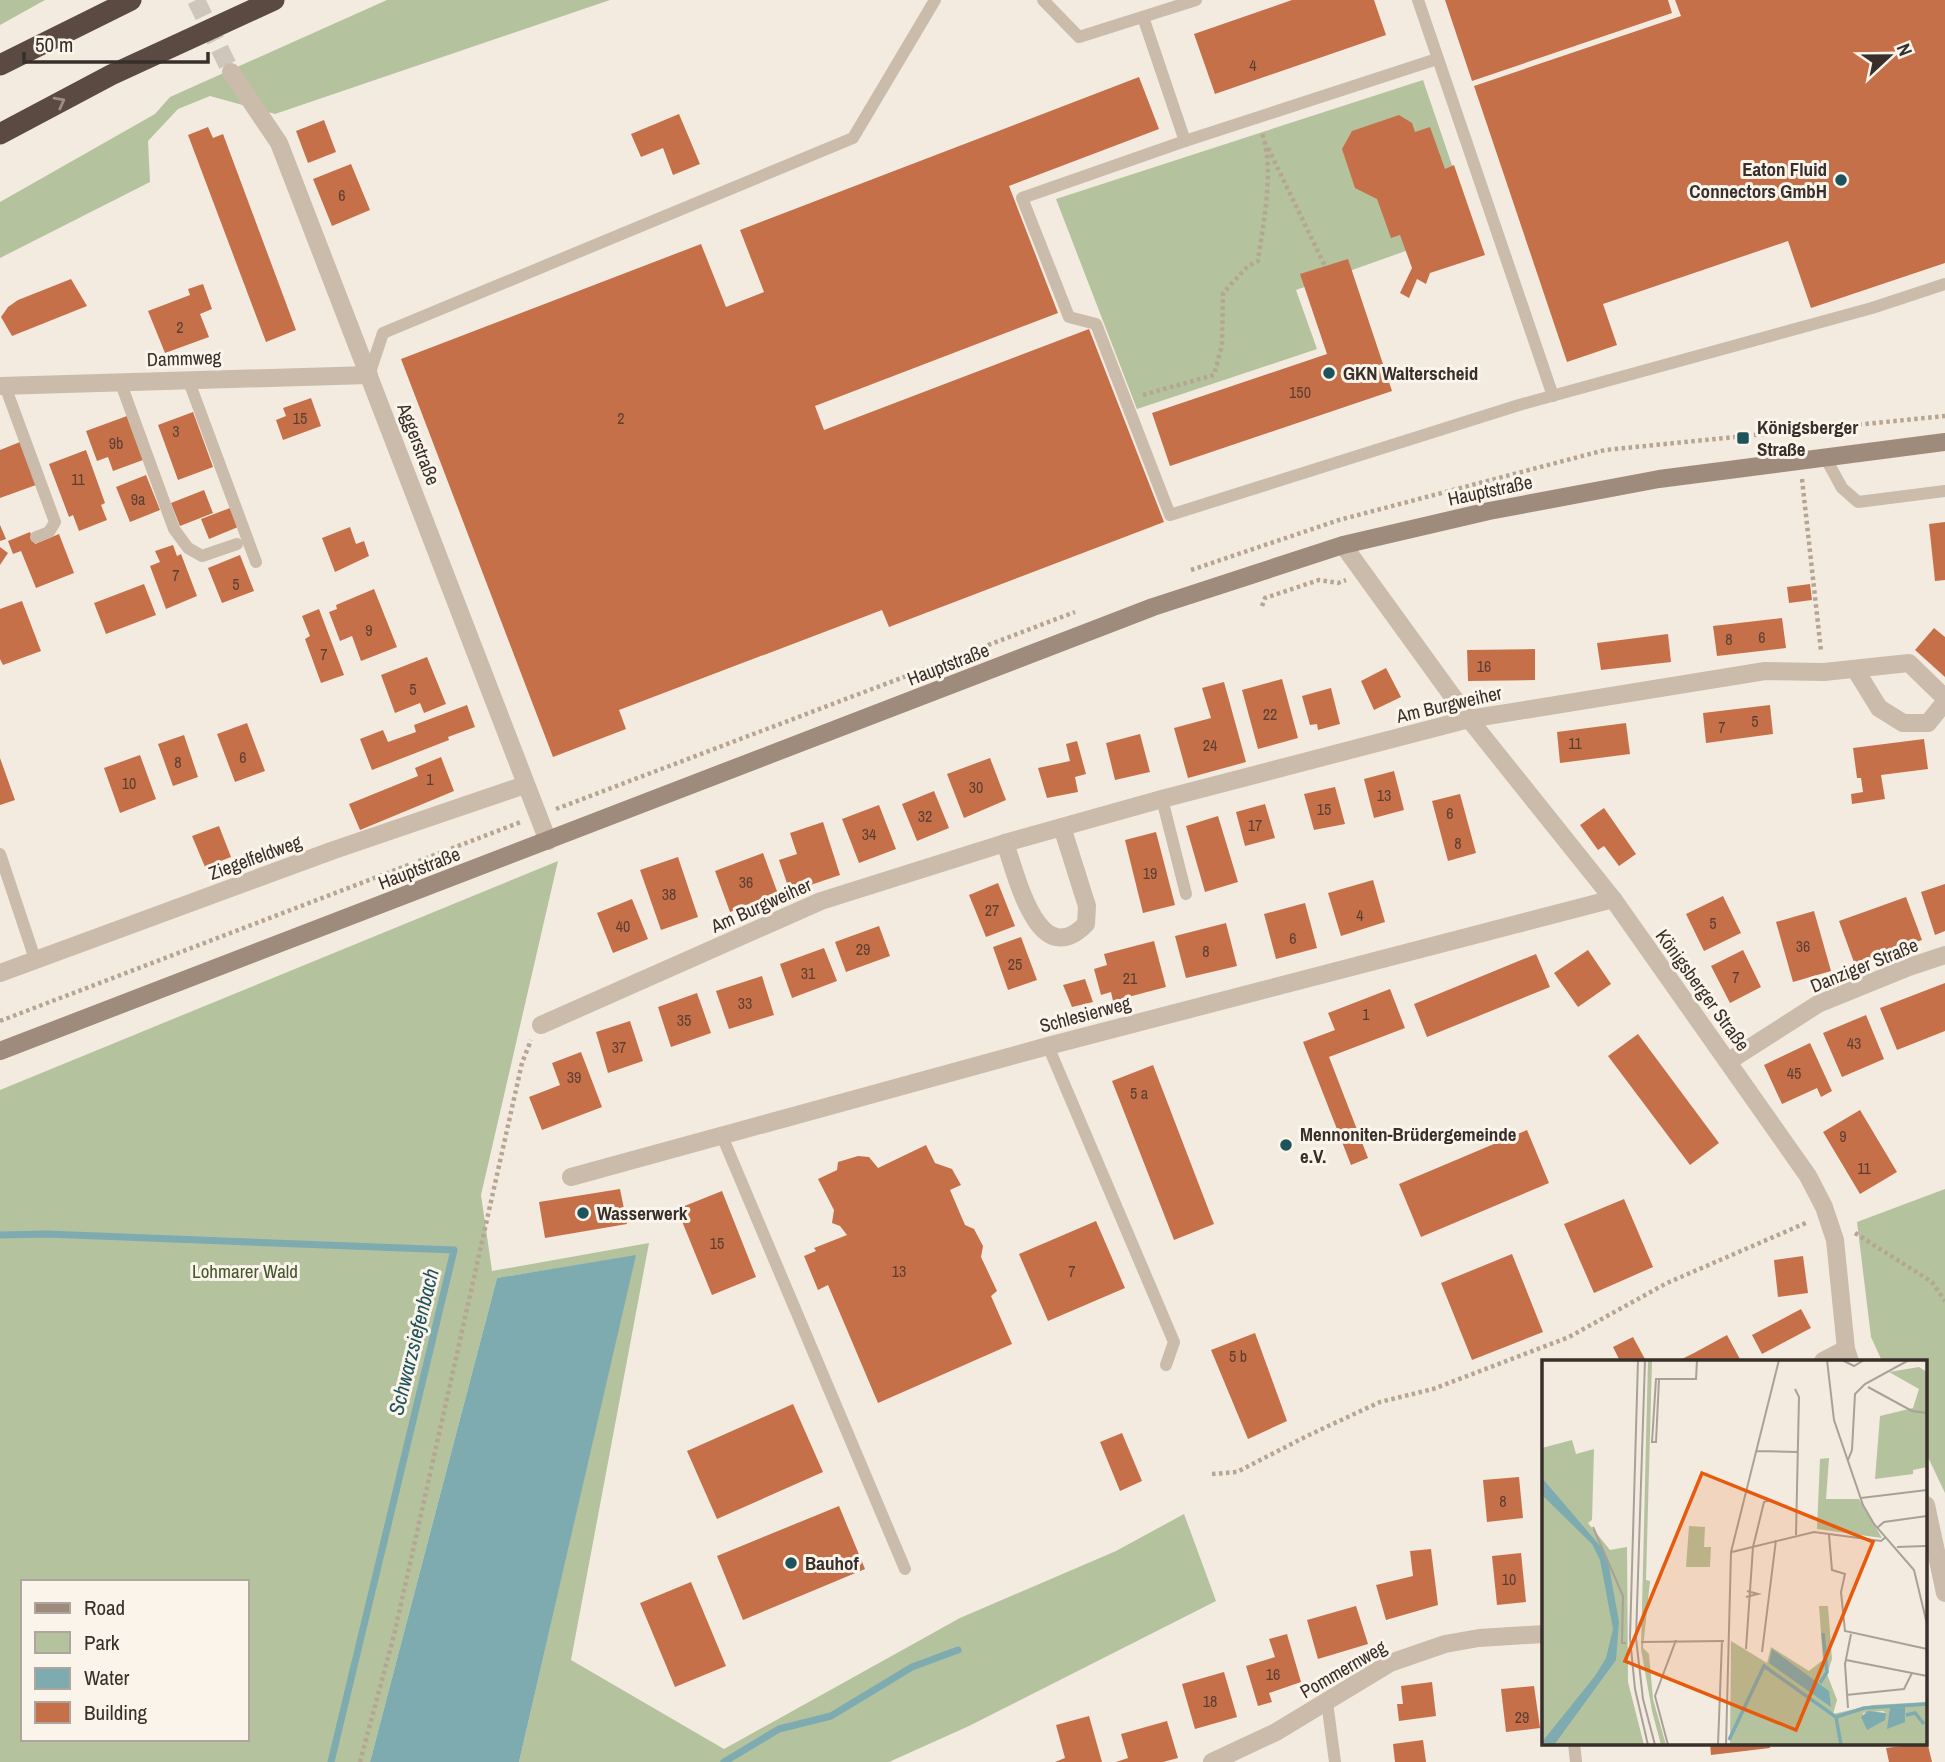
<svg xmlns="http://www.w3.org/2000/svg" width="1945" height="1762" font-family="'Archivo Narrow',sans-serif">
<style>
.green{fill:#b4c29e;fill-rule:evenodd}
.water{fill:#7dabb0}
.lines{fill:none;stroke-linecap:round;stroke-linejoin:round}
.stream{stroke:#7dabb0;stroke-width:7}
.building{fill:#c6704a}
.street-tunnel{stroke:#cec5bb;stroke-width:18;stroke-dasharray:18 9;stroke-linecap:butt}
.path{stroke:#b7a594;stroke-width:4.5;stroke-dasharray:3.5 3.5;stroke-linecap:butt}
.lane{stroke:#cbbbaa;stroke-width:12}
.street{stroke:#cbbbaa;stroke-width:18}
.secondary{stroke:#9f8b7b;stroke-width:18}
.highway{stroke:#5a4a41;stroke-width:21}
.oneway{stroke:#9a8e85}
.poi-dot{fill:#1f535b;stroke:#faf4eb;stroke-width:2.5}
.labels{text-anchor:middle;stroke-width:6;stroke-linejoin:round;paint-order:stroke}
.number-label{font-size:16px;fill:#5c3f32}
.poi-label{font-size:19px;font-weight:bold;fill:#392f2a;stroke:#faf4eb;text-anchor:start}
.street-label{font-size:19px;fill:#392f2a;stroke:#faf4eb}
.park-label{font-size:19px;fill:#45572d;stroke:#faf4eb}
.water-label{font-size:21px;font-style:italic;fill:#1f535b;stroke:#faf4eb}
.inset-river{fill:none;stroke:#7dabb0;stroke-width:3.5}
.inset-road{fill:none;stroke:#a9a097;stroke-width:2}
.view{fill:#e8590c;fill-opacity:0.15;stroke:#e8590c;stroke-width:3.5}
.inset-edge{fill:none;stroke:#392f2a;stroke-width:3.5}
</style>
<rect width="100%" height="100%" fill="#f3ebdf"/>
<g class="green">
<path d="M0,0H45L0,25Z"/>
<path d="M387,0H610L275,114L210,96L178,109L148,141L150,182L0,258V202L155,114L170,97Z"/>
<path d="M1423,80L1473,227L1296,290L1317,349L1137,409L1056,199Z"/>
<path d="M558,861L481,1195L492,1271L649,1243L571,1660L724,1749L960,1618L1116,1551L1184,1514L1216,1601L969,1726L889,1762H519L635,1256L497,1278L370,1762H0V1090ZM23,1582H247V1739H23Z"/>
<path d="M1945,1189V1493L1926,1453V1361H1882L1871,1337L1857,1222Z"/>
</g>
<path class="water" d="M636,1255L519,1762H370L497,1278Z"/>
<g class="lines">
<g class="stream">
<path d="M0,1235L47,1234L454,1250L331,1762"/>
<path d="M724,1762L779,1729L831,1716L912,1667L958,1650"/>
</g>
</g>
<g class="building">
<path d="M1292,0H1374L1386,35L1215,94L1194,34Z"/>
<path d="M1445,0H1668L1672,13L1472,81Z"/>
<path d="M1675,0H1945V263L1811,308L1788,241L1603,304L1617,345L1567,362L1474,86L1681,16Z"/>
<path d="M1139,77L1159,129L1009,186L1058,313L815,406L824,430L1089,329L1164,522L889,627L882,610L619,710L626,729L553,757L401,359L701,244L726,307L764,292L740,230Z"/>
<path d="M679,114L700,164L673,175L663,148L641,157L631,134Z"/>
<path d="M1399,115L1412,123L1415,132L1430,127L1445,169L1454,165L1485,255L1430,273L1426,284L1417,279L1409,298L1400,293L1412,268L1400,235L1391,238L1377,199L1355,188L1342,149L1352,131Z"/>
<path d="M324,120L336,152L308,163L296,131Z"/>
<path d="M208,127L213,138L223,134L296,330L266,342L188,135Z"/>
<path d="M351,164L370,210L332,226L313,179Z"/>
<path d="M1348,259L1392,391L1170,466L1152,413L1327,354L1300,274Z"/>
<path d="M71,279L87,306L12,336L1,317L8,307L18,300Z"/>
<path d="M203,284L212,309L200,314L209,337L165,353L148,311L190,295L188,289Z"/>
<path d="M311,398L321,426L283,440L276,420L286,416L283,408Z"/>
<path d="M193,412L213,467L178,480L158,425Z"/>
<path d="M127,416L143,460L113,471L108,457L97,461L86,431Z"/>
<path d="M20,442L36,485L0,498V450Z"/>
<path d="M86,450L105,503L101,505L107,520L79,531L73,515L69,517L49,464Z"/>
<path d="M146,475L160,510L130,522L116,487Z"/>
<path d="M204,490L213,513L180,526L171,503Z"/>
<path d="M230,508L238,527L209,539L201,519Z"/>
<path d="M1945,522V580L1935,581L1929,524Z"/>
<path d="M0,525L6,539L0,541Z"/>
<path d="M350,527L356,544L364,541L369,556L335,572L322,538Z"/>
<path d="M30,532L35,544L59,534L74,573L36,588L21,551L13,554L8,541Z"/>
<path d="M173,545L177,556L181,554L197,596L166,609L150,566L160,562L155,551Z"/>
<path d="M0,547L8,553L0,565Z"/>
<path d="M240,555L254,591L222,603L208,568Z"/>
<path d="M144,584L156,615L106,634L94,603Z"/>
<path d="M1810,584L1812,600L1789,603L1787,587Z"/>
<path d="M374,589L397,647L361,661L352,636L340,641L329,612L337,609L336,605Z"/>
<path d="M22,601L41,651L3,665L0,659V609Z"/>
<path d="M319,609L344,675L321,683L305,639L310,636L302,616Z"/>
<path d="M1782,618L1786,648L1717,656L1713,626Z"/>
<path d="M1934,628L1945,637V677L1915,650Z"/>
<path d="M1668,634L1671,662L1601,670L1597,643Z"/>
<path d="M1535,649V680L1468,681L1467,650Z"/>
<path d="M427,657L446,704L424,713L420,703L395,713L381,675Z"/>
<path d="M1386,668L1401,697L1374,710L1361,681Z"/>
<path d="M1282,679L1298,738L1258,749L1242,690Z"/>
<path d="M1224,682L1246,762L1188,778L1174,728L1211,718L1202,688Z"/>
<path d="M1331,688L1340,724L1318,730L1317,724L1310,725L1302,696Z"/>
<path d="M467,705L475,727L448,737L449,740L372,770L360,739L383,730L388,742L416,732L414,725Z"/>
<path d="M1770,705L1773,734L1706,743L1703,713Z"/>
<path d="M247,723L265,771L235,782L217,734Z"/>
<path d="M1626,723L1630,754L1560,763L1557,732Z"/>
<path d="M1140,734L1150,772L1115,780L1106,743Z"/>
<path d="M184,735L198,777L173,786L158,744Z"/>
<path d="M1924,739L1928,769L1881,775L1885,799L1852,804L1851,794L1863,792L1861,778H1857L1853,748Z"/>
<path d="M1077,741L1086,774L1075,777L1078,792L1047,798L1038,768L1070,761L1066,744Z"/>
<path d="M140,755L156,799L120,813L104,768Z"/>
<path d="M441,757L454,791L360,830L349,804L418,776L415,768Z"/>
<path d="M0,758L15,800L0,805Z"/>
<path d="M990,758L1006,800L964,818L947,774Z"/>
<path d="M1394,771L1404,810L1374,818L1364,779Z"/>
<path d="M1335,787L1345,824L1314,830L1304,794Z"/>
<path d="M934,791L949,828L917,841L902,804Z"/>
<path d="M1460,794L1476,853L1448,861L1432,801Z"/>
<path d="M1265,804L1275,838L1245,846L1236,812Z"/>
<path d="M879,805L896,849L859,863L842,819Z"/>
<path d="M1604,808L1636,854L1619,866L1604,846L1598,850L1580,825Z"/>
<path d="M1218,816L1238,882L1205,892L1186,826Z"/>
<path d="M823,822L840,875L790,892L779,860L797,854L790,833Z"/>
<path d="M219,826L231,857L205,867L192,836Z"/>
<path d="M1156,832L1175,905L1143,913L1125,840Z"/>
<path d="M763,853L778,894L730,912L715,871Z"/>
<path d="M678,857L698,917L661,930L640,870Z"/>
<path d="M1373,880L1385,922L1341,936L1328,893Z"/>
<path d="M998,883L1015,926L986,937L969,895Z"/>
<path d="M1945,884V931L1935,935L1921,892Z"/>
<path d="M1723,896L1741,933L1704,951L1686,914Z"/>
<path d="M1906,897L1922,940L1855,965L1839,921Z"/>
<path d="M632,899L648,939L613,953L597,913Z"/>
<path d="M1305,903L1317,948L1276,959L1264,914Z"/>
<path d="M1814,911L1831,971L1793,982L1776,922Z"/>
<path d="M1226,923L1237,966L1186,978L1175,936Z"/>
<path d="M879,926L890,956L846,972L835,942Z"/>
<path d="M1021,937L1037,980L1008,990L993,947Z"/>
<path d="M1154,941L1166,987L1113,1001L1111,992L1101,995L1094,969L1107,965L1104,954Z"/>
<path d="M824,948L837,981L792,998L780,964Z"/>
<path d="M1588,950L1611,984L1578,1007L1554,973Z"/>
<path d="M1743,950L1761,987L1730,1003L1711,966Z"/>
<path d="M1536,954L1550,987L1427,1037L1414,1004Z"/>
<path d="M762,976L774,1015L729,1029L716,991Z"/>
<path d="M1085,979L1093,1002L1072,1007L1063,985Z"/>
<path d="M1945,983V1031L1897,1050L1880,1008Z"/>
<path d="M1390,989L1405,1028L1329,1057L1368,1158L1351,1165L1303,1042L1335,1030L1328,1013Z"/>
<path d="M697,993L711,1033L671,1047L658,1007Z"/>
<path d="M1866,1015L1884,1059L1842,1077L1823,1033Z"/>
<path d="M630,1021L643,1061L608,1073L596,1032Z"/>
<path d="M1638,1034L1719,1143L1690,1165L1608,1056Z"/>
<path d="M1810,1043L1832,1091L1821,1097L1817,1088L1782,1104L1764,1065Z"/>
<path d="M581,1052L602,1107L542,1130L529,1097L560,1085L552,1063Z"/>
<path d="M1153,1065L1214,1224L1174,1240L1112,1081Z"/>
<path d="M1860,1110L1897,1172L1860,1194L1823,1132Z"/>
<path d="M1527,1130L1549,1183L1421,1237L1399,1184Z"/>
<path d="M926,1145L935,1163L952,1169L961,1185L950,1190L965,1225L974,1229L983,1246L981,1257L997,1291L991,1296L1012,1344L878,1403L828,1285L818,1290L804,1256L816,1251L814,1248L847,1235L840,1226L832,1223L834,1210L818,1179L837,1170L838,1162L858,1156L869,1157L878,1168Z"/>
<path d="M620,1189L627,1224L545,1238L539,1202Z"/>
<path d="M722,1191L756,1277L712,1295L677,1209Z"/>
<path d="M1624,1199L1653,1267L1594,1293L1564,1224Z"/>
<path d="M1096,1221L1125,1288L1048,1321L1019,1254Z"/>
<path d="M1512,1254L1543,1332L1472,1360L1441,1283Z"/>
<path d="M1803,1256L1808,1293L1778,1297L1774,1260Z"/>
<path d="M1801,1309L1811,1328L1762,1354L1752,1335Z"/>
<path d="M1255,1333L1287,1421L1248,1439L1211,1350Z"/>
<path d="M1727,1335L1741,1361H1678L1694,1353Z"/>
<path d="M1633,1337L1646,1361H1620L1613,1347Z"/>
<path d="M793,1404L823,1472L717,1519L687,1451Z"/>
<path d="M1122,1433L1142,1481L1120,1491L1100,1442Z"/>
<path d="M1519,1477L1523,1518L1487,1522L1483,1480Z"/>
<path d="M839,1506L865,1569L743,1620L717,1556Z"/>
<path d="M1431,1549L1438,1605L1386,1620L1376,1585L1413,1576L1410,1551Z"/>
<path d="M1521,1553L1526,1602L1497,1605L1492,1556Z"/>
<path d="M691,1582L726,1666L675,1687L640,1603Z"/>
<path d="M1356,1606L1368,1644L1318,1659L1307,1620Z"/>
<path d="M1287,1634L1301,1682L1269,1693L1272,1702L1258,1706L1246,1666L1275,1657L1269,1639Z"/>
<path d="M1224,1672L1237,1717L1195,1729L1182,1684Z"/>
<path d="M1432,1682L1436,1716L1399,1721L1397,1704H1403L1401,1686Z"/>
<path d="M1534,1686L1540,1728L1506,1732L1501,1689Z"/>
<path d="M1089,1716L1102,1762H1055L1065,1758L1056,1725Z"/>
<path d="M1167,1721L1178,1758L1163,1762H1116L1128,1758L1121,1734Z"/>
<path d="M1926,1737L1932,1762H1889L1886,1748L1926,1743Z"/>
<path d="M1423,1740L1426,1762H1395L1393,1744Z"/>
<path d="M1710,1743H1769L1770,1748L1711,1755Z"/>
</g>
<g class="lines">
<path class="street-tunnel" d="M196,0L231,72"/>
<g class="path">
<path d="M1268,148L1325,266"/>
<path d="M1143,395L1214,375L1222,345L1223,293L1248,266L1258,261C1263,223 1275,170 1262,133"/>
<path d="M1802,479L1821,651"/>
<path d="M1191,570L1339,520L1605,450L1945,416"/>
<path d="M1262,606L1265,598L1319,580L1338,583L1346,580"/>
<path d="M556,809L1075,612"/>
<path d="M0,1021L521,822"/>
<path d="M1855,1233L1932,1282L1945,1301"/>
<path d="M1212,1474L1237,1472L1309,1435L1380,1402L1433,1389L1569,1337L1667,1283L1808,1222"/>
<path d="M360,1762L394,1635L522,1063L531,1040"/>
</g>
<g class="lane">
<path d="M1043,0L1079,37L1196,0"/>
<path d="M1418,0L1553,396"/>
<path d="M1143,17L1185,141"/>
<path d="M1437,59L1185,141L1022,198L1069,317L1096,324L1170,515L1519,405L1872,308L1945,284"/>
<path d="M369,375L383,333L853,138L935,0"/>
<path d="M188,379L256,562"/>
<path d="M120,381L174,529L188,548L202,556L237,544"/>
<path d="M5,386L55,522L49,532L36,537"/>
<path d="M1825,457L1842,488L1858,502L1945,491"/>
<path d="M1162,799L1186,894"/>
<path d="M0,854L35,959"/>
<path d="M1048,1046L1174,1342L1166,1365"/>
<path d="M722,1136L905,1569"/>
<path d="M1327,1702L1335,1762"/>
<path d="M1574,1743L1576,1762"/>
</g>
<g class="street">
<path d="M231,72L279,143L548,841"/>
<path d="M0,386L369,375"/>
<path d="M1343,545L1469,719L1613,899L1808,1176L1824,1207L1835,1240L1846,1349L1850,1361"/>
<path d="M1855,669L1879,708L1903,723H1928L1945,702"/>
<path d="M1005,843C1017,876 1038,973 1086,924L1087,906L1062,827"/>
<path d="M0,973L334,850L525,785"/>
<path d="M541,1025L821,901L1005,843L1162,799L1469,719L1765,671L1824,672L1909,663L1945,698"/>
<path d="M1729,1061L1818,1004L1909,967L1945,955"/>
<path d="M571,1177L1048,1046L1613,899"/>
<path d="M1823,1361L1846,1349"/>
<path d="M1926,1505L1945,1593"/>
<path d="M1212,1762L1276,1732L1390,1663L1445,1644L1479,1638L1544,1634"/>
</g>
<path class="secondary" d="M0,1051L1153,607L1343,545L1489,511L1659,479L1945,442"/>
<g class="highway">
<path d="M0,65L131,0"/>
<path d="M0,134L111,75L274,0"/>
</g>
</g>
<defs><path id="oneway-chevron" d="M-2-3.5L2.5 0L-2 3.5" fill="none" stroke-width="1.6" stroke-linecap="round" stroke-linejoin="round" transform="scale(1.75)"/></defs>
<use class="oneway" href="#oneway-chevron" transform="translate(60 102) rotate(-28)"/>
<g class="poi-dot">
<circle cx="1841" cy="180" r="7"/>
<circle cx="1329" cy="373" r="7"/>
<rect x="1736" y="431" width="14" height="14" rx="3.5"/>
<circle cx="1286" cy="1145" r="7"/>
<circle cx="583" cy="1213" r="7"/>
<circle cx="791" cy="1563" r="7"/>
</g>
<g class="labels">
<g class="number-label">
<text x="1253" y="71">4</text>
<text x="342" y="201">6</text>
<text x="180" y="333">2</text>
<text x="1300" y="398">150</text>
<text x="300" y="424">15</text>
<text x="621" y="424">2</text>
<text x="176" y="437">3</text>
<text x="116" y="449">9b</text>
<text x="78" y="485">11</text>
<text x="138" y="505">9a</text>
<text x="176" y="581">7</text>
<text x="236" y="590">5</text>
<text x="369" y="636">9</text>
<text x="1762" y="643">6</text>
<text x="1729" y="645">8</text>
<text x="324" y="660">7</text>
<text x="1484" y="672">16</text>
<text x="413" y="695">5</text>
<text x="1270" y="720">22</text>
<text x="1755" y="727">5</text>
<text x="1722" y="733">7</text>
<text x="1575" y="749">11</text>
<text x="1210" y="751">24</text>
<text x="243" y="763">6</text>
<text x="178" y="768">8</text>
<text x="430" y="785">1</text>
<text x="129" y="789">10</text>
<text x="976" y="793">30</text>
<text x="1384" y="801">13</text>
<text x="1324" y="815">15</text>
<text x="1450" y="819">6</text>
<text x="925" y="822">32</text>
<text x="1255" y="831">17</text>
<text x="869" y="840">34</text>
<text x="1458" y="849">8</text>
<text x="1150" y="879">19</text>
<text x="746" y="888">36</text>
<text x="669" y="900">38</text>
<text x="992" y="916">27</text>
<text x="1360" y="921">4</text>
<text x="1713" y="929">5</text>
<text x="623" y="932">40</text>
<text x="1293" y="944">6</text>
<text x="1803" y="952">36</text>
<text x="863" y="955">29</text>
<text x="1206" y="957">8</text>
<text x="1015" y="970">25</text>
<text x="808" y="979">31</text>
<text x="1736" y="983">7</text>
<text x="1130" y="984">21</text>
<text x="745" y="1009">33</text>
<text x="1366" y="1020">1</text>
<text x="684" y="1026">35</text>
<text x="1854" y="1049">43</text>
<text x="619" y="1053">37</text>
<text x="1794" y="1079">45</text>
<text x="574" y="1083">39</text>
<text x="1139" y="1099">5 a</text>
<text x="1843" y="1142">9</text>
<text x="1864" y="1174">11</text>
<text x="717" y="1249">15</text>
<text x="899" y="1277">13</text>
<text x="1072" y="1277">7</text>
<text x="1238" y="1362">5 b</text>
<text x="1503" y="1507">8</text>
<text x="1509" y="1585">10</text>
<text x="1273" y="1680">16</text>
<text x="1210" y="1707">18</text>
<text x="1522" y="1723">29</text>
</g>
<g class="poi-label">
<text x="1827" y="176" text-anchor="end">Eaton Fluid<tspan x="1827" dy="22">Connectors GmbH</tspan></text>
<text x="1343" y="380">GKN Walterscheid</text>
<text x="1757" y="434">Königsberger<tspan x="1757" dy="22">Straße</tspan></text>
<text x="1300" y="1141">Mennoniten-Brüdergemeinde<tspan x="1300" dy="22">e.V.</tspan></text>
<text x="597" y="1220">Wasserwerk</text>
<text x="805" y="1570">Bauhof</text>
</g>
<g class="street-label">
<text transform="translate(184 358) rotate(-2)" y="7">Dammweg</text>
<text transform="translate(419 444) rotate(69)" y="7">Aggerstraße</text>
<text transform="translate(1490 490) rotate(-12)" y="7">Hauptstraße</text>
<text transform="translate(948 664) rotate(-21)" y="7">Hauptstraße</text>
<text transform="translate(1449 704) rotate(-13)" y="7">Am Burgweiher</text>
<text transform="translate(255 857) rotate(-20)" y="7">Ziegelfeldweg</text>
<text transform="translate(419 868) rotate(-21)" y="7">Hauptstraße</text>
<text transform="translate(761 905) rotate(-24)" y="7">Am Burgweiher</text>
<text transform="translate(1864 965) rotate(-22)" y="7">Danziger Straße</text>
<text transform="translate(1703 990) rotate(54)" y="7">Königsberger Straße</text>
<text transform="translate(1085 1014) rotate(-15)" y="7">Schlesierweg</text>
<text transform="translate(1343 1669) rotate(-30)" y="7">Pommernweg</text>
</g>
<g class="park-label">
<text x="245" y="1278">Lohmarer Wald</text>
</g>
<g class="water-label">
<text transform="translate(414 1342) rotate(-76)" y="7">Schwarzsiefenbach</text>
</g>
</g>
<g transform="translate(1542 1360)">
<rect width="385" height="385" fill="#f3ebdf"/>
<path d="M106,0H110L104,220L108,221L101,288L107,294L111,339L124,385H119L110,351L99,289ZM377,7L385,12V107L371,110V114L333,119L338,56L371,48L377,29L347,12ZM30,80L34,94L52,89L50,160L46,163L68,190L85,187L86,322L102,385H0V88ZM287,98L284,139H317L340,178L275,169L278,99ZM147,166L163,167L162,187H169L168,207H144ZM277,246H286L290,299L285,314L295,340L291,354L331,345L385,342V385H188L189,281L225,303L229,287L267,311L281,300ZM341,351L344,353L325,369L321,353Z" fill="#b4c29e" fill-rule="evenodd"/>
<path d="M0,118L59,187L66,201L77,262L74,300L12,385L0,382L53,316L64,298L71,269L58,200L50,184L0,135ZM230,289L287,331L289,347L227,303ZM363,347V362L345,369L348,348ZM326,351L344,353L343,360L325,370L319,357Z" fill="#7dabb0"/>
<path class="inset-river" d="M278,323L285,312L281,273M364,355L373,353L382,364M294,357L322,348L385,344M187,380L222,306L294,357L299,385"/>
<path class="inset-road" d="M96,0L88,278L93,329L106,385M103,0L94,278L101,339L113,385M285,0L292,60L321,145L332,164L372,210L385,264M300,0L312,6L322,0M114,19H117L114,82H110ZM117,19H154L155,0M326,27L370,51L385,53M253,29L257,37L254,175M214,91L255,92M306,100L310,90L313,34L323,24L367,0M319,138L385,130M51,167L81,236L80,283H84M335,168L342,162L385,156M287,175L290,210L303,214L299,232L303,271L385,289M355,187L384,186M190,192L272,172L339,181L344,177M204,237L216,234L205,231M99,282L182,281M204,289L211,187L222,142L228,140M220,292L234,180M304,300L385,316M304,335L362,329L370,313M306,348L303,304L309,274M126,385L113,336L134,280M176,385L180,281M184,385L189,192L237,0"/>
<path class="view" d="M160,113L331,182L254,370L83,301Z"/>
<rect width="385" height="385" class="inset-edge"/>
</g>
<rect x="21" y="1580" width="228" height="161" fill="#faf4eb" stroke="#ada59e" stroke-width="2"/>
<rect x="35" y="1603" width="35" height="10" fill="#9f8b7b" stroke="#ada59e" stroke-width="2"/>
<text x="84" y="1615" font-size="21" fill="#392f2a">Road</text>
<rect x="35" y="1632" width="35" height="21" fill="#b4c29e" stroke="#ada59e" stroke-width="2"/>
<text x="84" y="1650" font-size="21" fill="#392f2a">Park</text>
<rect x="35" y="1668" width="35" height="21" fill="#7dabb0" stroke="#ada59e" stroke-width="2"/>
<text x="84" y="1685" font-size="21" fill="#392f2a">Water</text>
<rect x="35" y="1702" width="35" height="21" fill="#c6704a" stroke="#ada59e" stroke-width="2"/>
<text x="84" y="1720" font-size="21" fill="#392f2a">Building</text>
<g transform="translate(1889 56) rotate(68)" stroke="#faf4eb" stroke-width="5" paint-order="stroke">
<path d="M0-5L12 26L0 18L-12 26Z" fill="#392f2a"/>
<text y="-10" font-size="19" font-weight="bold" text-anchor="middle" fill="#392f2a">N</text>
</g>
<path d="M24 52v10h184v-10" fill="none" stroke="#392f2a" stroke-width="3.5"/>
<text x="35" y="52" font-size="21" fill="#392f2a" stroke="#faf4eb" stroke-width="5" paint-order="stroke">50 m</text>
</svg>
